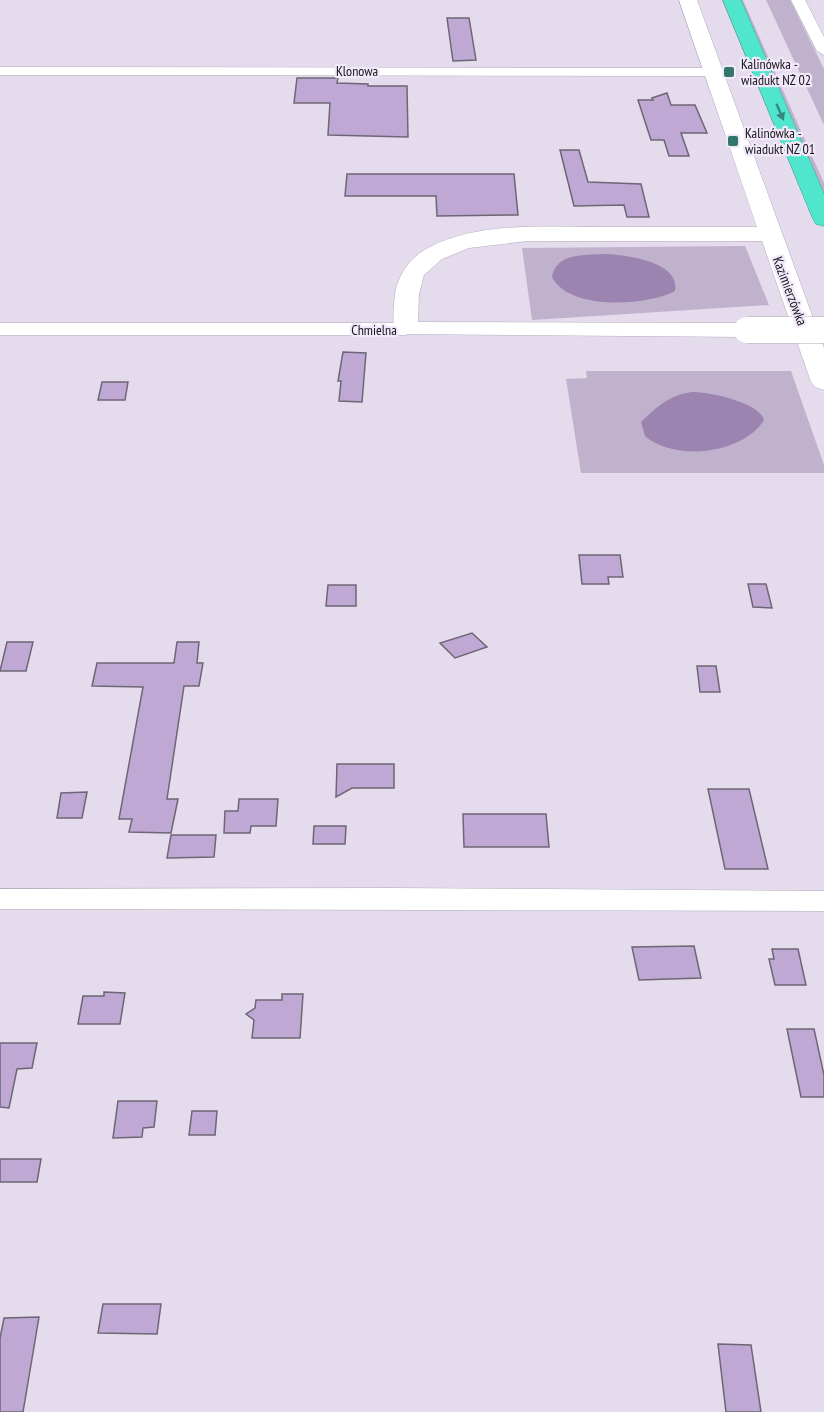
<svg xmlns="http://www.w3.org/2000/svg" width="824" height="1412" font-family="'PT Sans Narrow',sans-serif">
<style>
.green{fill:#c0b2cd}
.water{fill:#9b84af}
.building{fill:#c0a8d5;stroke:#6d6674;stroke-width:1.5}
.lines{fill:none;stroke-linecap:round;stroke-linejoin:round}
.minor-casing{stroke:#b2aaba;stroke-width:1}
.tertiary-casing{stroke:#b2aaba;stroke-width:1}
.motorway-casing{stroke:#3c9c8e;stroke-width:1}
.minor{fill:#fff;fill-rule:evenodd}
.tertiary{fill:#fff;fill-rule:evenodd}
.motorway{fill:#50e5cd;fill-rule:evenodd}
.tertiary-bridge-casing{stroke:#b2aaba;stroke-width:27;stroke-linecap:butt}
.tertiary-bridge{stroke:#fff;stroke-width:26}
.oneway{fill:#36877c}
.poi-dot{fill:#32766a;stroke:#f1e8f9;stroke-width:2}
.labels{text-anchor:middle;stroke-width:4.5;stroke-linejoin:round;paint-order:stroke}
.far-poi-label{font-size:14px;fill:#17141a;stroke:#f1e8f9;text-anchor:start}
.far-street-label{font-size:14px;fill:#17141a;stroke:#f1e8f9}
</style>
<rect width="100%" height="100%" fill="#e4dbec"/>
<g class="green">
<path d="M739,0H743L824,183V195Z"/>
<path d="M766,0H790L824,69V125Z"/>
<path d="M745,246L769,305L532,320L522,248Z"/>
<path d="M586,371H791L824,465V473H581L566,379L587,378Z"/>
</g>
<g class="water">
<path d="M607,254C627,255 681,262 675,291C647,306 569,311 552,277C556,252 587,255 607,254Z"/>
<path d="M692,392C709,392 759,402 764,420C743,454 675,462 645,436L641,422C656,407 670,395 692,392Z"/>
</g>
<g class="building">
<path d="M447,18H469L476,60L453,61Z"/>
<path d="M297,78H338L337,83L368,84V86H407L408,137L328,135L330,103H294Z"/>
<path d="M667,93L671,105H695L707,133H681L689,156H669L664,140H651L638,100H653L652,98Z"/>
<path d="M560,150H579L588,182L641,184L649,217H627L624,205L574,206Z"/>
<path d="M347,174H514L518,215L437,216L436,196H345Z"/>
<path d="M343,352L366,353L362,402L339,401L341,381H338Z"/>
<path d="M102,382H128L125,400H98Z"/>
<path d="M579,555H620L623,577H608L609,584H582Z"/>
<path d="M748,584H766L772,608L753,607Z"/>
<path d="M328,585H356V606H326Z"/>
<path d="M472,633L487,647L455,658L440,643Z"/>
<path d="M7,642H33L26,671H0Z"/>
<path d="M177,642H199L197,663H203L199,686H184L167,799H178L171,833L129,832L132,819H119L143,687L92,686L97,663H174Z"/>
<path d="M697,666H716L720,692H700Z"/>
<path d="M337,764H394V788H352L336,797Z"/>
<path d="M708,789H749L768,869H725Z"/>
<path d="M87,792L82,818H57L61,793Z"/>
<path d="M239,799H278L276,826H251L250,833H224L225,811H238Z"/>
<path d="M463,814H546L549,847H464Z"/>
<path d="M314,826H346L345,844H313Z"/>
<path d="M171,835H216L214,857L167,858Z"/>
<path d="M694,946L701,978L639,980L632,947Z"/>
<path d="M772,949H798L806,985H775L769,959H774Z"/>
<path d="M104,992L125,993L120,1024H78L83,996H104Z"/>
<path d="M282,994H303L300,1038H252L254,1020L246,1014L255,1008L256,1000H282Z"/>
<path d="M787,1029H814L824,1075V1097H801Z"/>
<path d="M0,1043H37L32,1068L17,1069L9,1108L0,1107Z"/>
<path d="M118,1101H157L154,1127L143,1128L142,1137L113,1138Z"/>
<path d="M192,1111H217L215,1135H189Z"/>
<path d="M0,1159H41L37,1182H0Z"/>
<path d="M103,1304H161L157,1334L98,1333Z"/>
<path d="M39,1317L23,1412H0V1338L4,1318Z"/>
<path d="M718,1344L751,1345L761,1412H726Z"/>
</g>
<g class="lines">
<defs>
<g id="minor">
<path d="M791,0H805L824,37V55L817,51Z"/>
<path d="M0,67L714,68L721,72L714,76L0,75Z"/>
<path d="M0,323H406L415,329L406,335H0Z"/>
<path d="M391,888L824,891V911L0,909V889Z"/>
</g>
<path id="tertiary" d="M679,0H697L824,348V390L815,387L811,382L762,241H528L469,248L442,259L424,275L419,294L418,322L747,323L756,325L759,330L756,335L747,337L397,334C391,324 394,306 395,294C398,275 410,257 428,248C480,221 546,227 603,227C654,227 706,227 757,227Z"/>
<path id="motorway" d="M723,0H741L824,194V226L816,224L813,219Z"/>
</defs>
<use href="#minor" class="minor-casing"/>
<use href="#tertiary" class="tertiary-casing"/>
<use href="#motorway" class="motorway-casing"/>
<use href="#minor" class="minor"/>
<use href="#tertiary" class="tertiary"/>
<use href="#motorway" class="motorway"/>
<defs>
<path id="tertiary-bridge" d="M747,330H824"/>
</defs>
<use href="#tertiary-bridge" class="tertiary-bridge-casing"/>
<use href="#tertiary-bridge" class="tertiary-bridge"/>
</g>
<defs><path id="oneway-solid" d="M-6-.8H1V-3.2L6.5 0L1 3.2V.8H-6Z" transform="scale(1.5)"/></defs>
<use class="oneway" href="#oneway-solid" transform="translate(780 112) rotate(67)"/>
<g class="poi-dot">
<rect x="723" y="66" width="12" height="12" rx="3"/>
<rect x="727" y="135" width="12" height="12" rx="3"/>
</g>
<g class="labels">
<g class="far-poi-label">
<text x="741" y="69">Kalinówka -<tspan x="741" dy="16">wiadukt NŻ 02</tspan></text>
<text x="745" y="138">Kalinówka -<tspan x="745" dy="16">wiadukt NŻ 01</tspan></text>
</g>
<g class="far-street-label">
<text x="357" y="76">Klonowa</text>
<text transform="translate(790 291) rotate(69)" y="5">Kazimierzówka</text>
<text x="374" y="335">Chmielna</text>
</g>
</g>
</svg>
